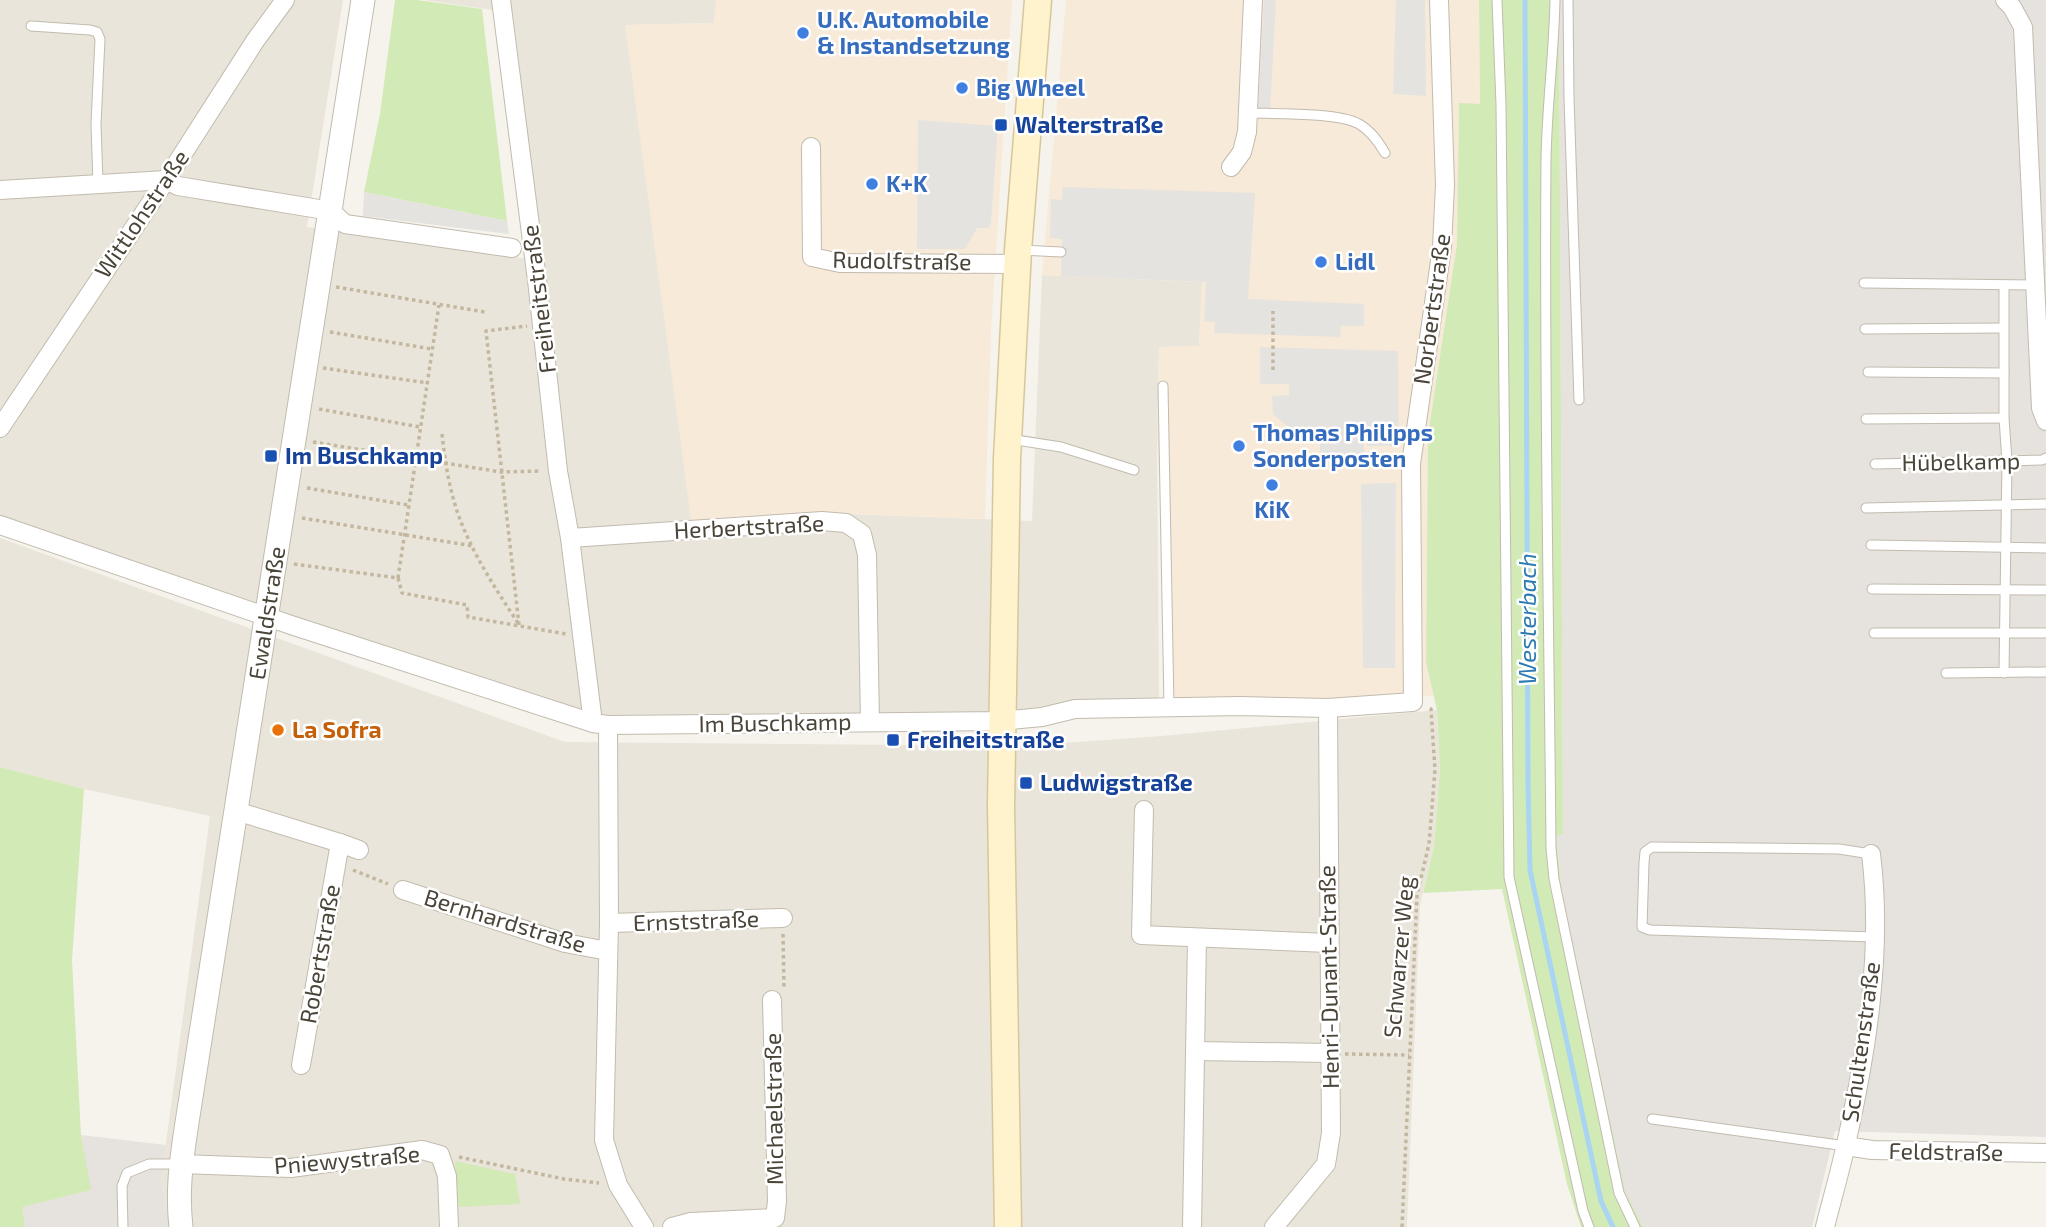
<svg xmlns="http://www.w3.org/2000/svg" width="2046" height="1227" font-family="'Exo 2',sans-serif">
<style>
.residential{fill:#eae5da}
.commercial{fill:#f7ead8}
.industrial{fill:#e6e2dd}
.green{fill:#d2eab5}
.parking{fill:#e5e3e0}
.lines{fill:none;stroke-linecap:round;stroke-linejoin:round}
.stream{stroke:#a9d4f2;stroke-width:5}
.service-casing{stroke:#c2bbae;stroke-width:11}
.minor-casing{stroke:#c2bbae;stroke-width:20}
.tertiary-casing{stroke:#c2bbae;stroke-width:25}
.secondary-casing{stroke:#d6c79b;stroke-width:29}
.path{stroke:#c4b79f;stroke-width:3.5;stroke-dasharray:3.5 3.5;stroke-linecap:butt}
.service{stroke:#fff;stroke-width:9}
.minor{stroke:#fff;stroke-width:18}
.tertiary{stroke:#fff;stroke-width:23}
.secondary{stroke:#fff3cd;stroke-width:26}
.shop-dot{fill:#3f7fe0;stroke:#fff;stroke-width:2.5}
.transit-dot{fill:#1a4fb4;stroke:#fff;stroke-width:2.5}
.food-dot{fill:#e8710a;stroke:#fff;stroke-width:2.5}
.labels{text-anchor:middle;stroke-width:5;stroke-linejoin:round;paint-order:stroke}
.shop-label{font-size:23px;font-weight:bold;fill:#366cbe;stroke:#fff;text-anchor:start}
.transit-label{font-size:23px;font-weight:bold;fill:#164399;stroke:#fff;text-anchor:start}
.street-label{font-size:23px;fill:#4b4439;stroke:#fff}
.food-label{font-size:23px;font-weight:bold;fill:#c56008;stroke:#fff;text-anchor:start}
.water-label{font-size:24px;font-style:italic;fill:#2e7ab2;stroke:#fff}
</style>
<rect width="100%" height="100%" fill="#f6f3ec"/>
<g class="residential">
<path d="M0,0H343L307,227L542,261L513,13L424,0H716L714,23L625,25L825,513L1032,521L1042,275L1202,282L1199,346L1159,347L1157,441L1159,701L1034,714L593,715L249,604L0,516Z"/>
<path d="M0,538L565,742L1021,746L1162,736L1437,710L1440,769L1434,846L1420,904L1407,1227H170L161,1180L210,816L84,789L0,767Z"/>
</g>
<g class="commercial">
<path d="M716,0H1012L991,330L985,519L825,513L691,520L625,25L714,23Z"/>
<path d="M1066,0H1479L1480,105L1459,104L1457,244L1428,435L1426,662L1434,696L1175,703L1157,441L1159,347L1199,346L1202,282L1042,275Z"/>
</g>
<g class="industrial">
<path d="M1559,0H2046V1137L1835,1131L1812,1227H1643L1625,1193L1562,893L1556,836L1563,833Z"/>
<path d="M81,1135L166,1145L161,1180L170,1227H25L21,1207L90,1190Z"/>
</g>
<g class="green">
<path d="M395,0H417L482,9L507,221L364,192L380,114Z"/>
<path d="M1479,0H1559L1563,834L1556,836L1562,893L1625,1192L1643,1227H1581L1567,1184L1502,889L1423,893L1434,846L1440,769L1437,710L1426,662L1428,435L1457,244L1459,103L1480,104Z"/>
<path d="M0,767L84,789L72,960L81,1135L91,1190L22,1207L25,1227H0Z"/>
<path d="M455,1161L515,1174L520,1204L459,1207Z"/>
</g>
<g class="parking">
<path d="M1264,0H1276L1270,111H1258Z"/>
<path d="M1396,0H1425L1426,96L1393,94Z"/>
<path d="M918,120L998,126L991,223L989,228H977L965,249H917Z"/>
<path d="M1063,187L1255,193L1248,299L1364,304V326H1341L1340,337L1214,333L1215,322L1204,321L1206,282L1061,276L1062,239L1050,238L1051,199L1062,200Z"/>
<path d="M364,192L507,221L509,234L363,216Z"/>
<path d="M1260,347L1398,351L1399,446H1367V425L1364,424V460H1320V438H1306L1296,427L1293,431L1273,414L1272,396L1289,395V384H1260Z"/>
<path d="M1396,483L1395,668H1363L1361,484Z"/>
</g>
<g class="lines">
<path class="stream" d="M1525,0L1528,783L1530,870L1601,1201L1613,1227"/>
<defs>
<g id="service">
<path d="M1497,0L1501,105L1509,877L1583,1211L1589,1227"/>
<path d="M1555,0C1554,53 1547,105 1546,159C1544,388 1549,618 1551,848L1554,879L1619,1193L1635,1227"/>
<path d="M1568,0L1569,98L1579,400"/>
<path d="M31,26L90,30L97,32L100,39L96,124L98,184"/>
<path d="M1248,113C1273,114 1339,112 1359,124C1371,131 1378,141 1385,153"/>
<path d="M1021,250L1061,252"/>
<path d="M1864,283L2035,285"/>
<path d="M2004,285V418L2007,461L2004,673"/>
<path d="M1865,329L2003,328"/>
<path d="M1868,372L2004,373"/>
<path d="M1163,386L1169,707"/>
<path d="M1866,419L2004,418"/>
<path d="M1010,439L1061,447L1134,470"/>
<path d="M1875,464L2042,460L2046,458"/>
<path d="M1866,508L2046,504"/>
<path d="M1871,545L2046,548"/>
<path d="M1872,589L2046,590"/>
<path d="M1874,633H2046"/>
<path d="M1946,673L2046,672"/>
<path d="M1871,854L1839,849L1652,847L1645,852L1644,863L1642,927L1650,930L1875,937"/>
<path d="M1652,1119L1846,1146"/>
<path d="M123,1227L122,1186L127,1173L149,1164H180"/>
</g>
<g id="minor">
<path d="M501,0L537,280L558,471L570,538L593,723"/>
<path d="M2005,0L2012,7L2023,27L2041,408L2046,421"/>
<path d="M811,147L812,257L840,263L1017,264"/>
<path d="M1231,167L1242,152L1247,132L1253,0"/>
<path d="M0,190L166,180L178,186L331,211L345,224L512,248"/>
<path d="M0,428L166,180L255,41L285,0"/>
<path d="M0,525L291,625L593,723L608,725L1001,721L1042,717L1075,709L1240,706L1328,708L1413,702L1411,464L1442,247L1445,185L1439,0"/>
<path d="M570,538L822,521L846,523L862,534L867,555L870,722"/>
<path d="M608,725L609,923L604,1140L618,1185L644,1227"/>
<path d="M1144,810L1141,935L1328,943"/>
<path d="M236,811L340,843L301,1065"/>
<path d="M340,843L359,850"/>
<path d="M403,890L565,943L608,951"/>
<path d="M609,923L783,918"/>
<path d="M1195,1051L1329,1053"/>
<path d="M1846,1146L1872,1150L2046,1153"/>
<path d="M181,1164L291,1168L422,1150L440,1155L447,1176L449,1227"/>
<path d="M672,1227L691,1222L775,1218L777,1201L772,1000"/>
<path d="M1192,1227L1197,938"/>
<path d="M1274,1227L1326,1164L1331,1133L1328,708"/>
<path d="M1825,1227C1832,1199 1840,1172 1846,1144C1867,1051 1883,950 1871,854"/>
</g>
<path id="tertiary" d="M181,1227C177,1193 181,1162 186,1129L363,0"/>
<path id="secondary" d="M1008,1227L1001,805L1007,459L1018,250L1038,0"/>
</defs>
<use href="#service" class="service-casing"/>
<use href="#minor" class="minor-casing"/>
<use href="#tertiary" class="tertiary-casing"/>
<use href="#secondary" class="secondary-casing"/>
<g class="path">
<path d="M336,287L485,312"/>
<path d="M330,332L432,349"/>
<path d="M323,368L428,383"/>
<path d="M1273,370V311"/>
<path d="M319,409L420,427"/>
<path d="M442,434C445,461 449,488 458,514C472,553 495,588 518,623"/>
<path d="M313,442L501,472L541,471"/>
<path d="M307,488L408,505"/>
<path d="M302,518L473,546"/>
<path d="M294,564L398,578L402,593L467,605L468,617L566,634"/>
<path d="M398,578L439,305"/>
<path d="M519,625L486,331L527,326"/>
<path d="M353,870L388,884"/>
<path d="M783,934L784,989"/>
<path d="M1345,1054L1409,1055"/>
<path d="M459,1157L564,1179L599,1183"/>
<path d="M1402,1227L1417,895L1429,844L1435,770L1431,709L1429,708"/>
</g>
<use href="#service" class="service"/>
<use href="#minor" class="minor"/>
<use href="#tertiary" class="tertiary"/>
<use href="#secondary" class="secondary"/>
</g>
<g class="shop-dot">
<circle cx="803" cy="33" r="7"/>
<circle cx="962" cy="88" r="7"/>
<circle cx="872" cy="184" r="7"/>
<circle cx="1321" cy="262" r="7"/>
<circle cx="1239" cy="446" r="7"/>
<circle cx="1272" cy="485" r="7"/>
</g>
<g class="transit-dot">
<rect x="994" y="118" width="14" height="14" rx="3.5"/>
<rect x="264" y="449" width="14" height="14" rx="3.5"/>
<rect x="886" y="733" width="14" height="14" rx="3.5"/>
<rect x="1019" y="776" width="14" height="14" rx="3.5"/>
</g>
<circle class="food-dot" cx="278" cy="730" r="7"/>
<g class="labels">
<g class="shop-label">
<text x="817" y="28">U.K. Automobile<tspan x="817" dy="26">&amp; Instandsetzung</tspan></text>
<text x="976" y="96">Big Wheel</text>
<text x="886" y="192">K+K</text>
<text x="1335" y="270">Lidl</text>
<text x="1253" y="441">Thomas Philipps<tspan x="1253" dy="26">Sonderposten</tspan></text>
<text x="1272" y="518" text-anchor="middle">KiK</text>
</g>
<g class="transit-label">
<text x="1015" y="133">Walterstraße</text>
<text x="285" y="464">Im Buschkamp</text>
<text x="907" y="748">Freiheitstraße</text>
<text x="1040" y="791">Ludwigstraße</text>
</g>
<g class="street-label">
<text transform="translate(142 214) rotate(-56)" y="8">Wittlohstraße</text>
<text transform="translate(902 261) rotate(1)" y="8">Rudolfstraße</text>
<text transform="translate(539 299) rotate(-97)" y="8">Freiheitstraße</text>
<text transform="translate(1432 309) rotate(-82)" y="8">Norbertstraße</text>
<text transform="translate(1961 462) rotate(-1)" y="8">Hübelkamp</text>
<text transform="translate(749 527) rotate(-3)" y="8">Herbertstraße</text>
<text transform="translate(267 613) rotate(-81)" y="8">Ewaldstraße</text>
<text transform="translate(775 723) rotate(-1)" y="8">Im Buschkamp</text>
<text transform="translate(505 921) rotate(17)" y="8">Bernhardstraße</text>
<text transform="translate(696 921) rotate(-2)" y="8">Ernststraße</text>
<text transform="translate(320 954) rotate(-80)" y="8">Robertstraße</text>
<text transform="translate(1399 957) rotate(-85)" y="8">Schwarzer Weg</text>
<text transform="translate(1329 977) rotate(-91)" y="8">Henri-Dunant-Straße</text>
<text transform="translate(1861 1042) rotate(-82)" y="8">Schultenstraße</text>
<text transform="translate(774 1109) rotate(-91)" y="8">Michaelstraße</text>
<text transform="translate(1946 1152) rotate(1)" y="8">Feldstraße</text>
<text transform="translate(347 1160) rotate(-5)" y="8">Pniewystraße</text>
</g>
<g class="food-label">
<text x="292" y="738">La Sofra</text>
</g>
<g class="water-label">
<text transform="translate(1528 619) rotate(-90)" y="8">Westerbach</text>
</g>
</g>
</svg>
